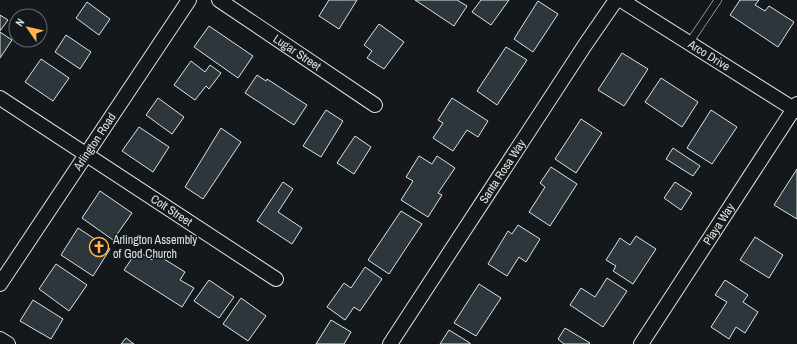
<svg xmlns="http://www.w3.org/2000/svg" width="797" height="344" font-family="'Archivo Narrow',sans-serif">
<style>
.building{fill:#2c363c;stroke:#d8e6dc}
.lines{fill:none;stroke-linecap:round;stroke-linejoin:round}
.lane-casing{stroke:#d8e6dc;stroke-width:8}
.street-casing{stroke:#d8e6dc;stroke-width:16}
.lane{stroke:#14181c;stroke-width:7}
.street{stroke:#14181c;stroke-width:14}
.labels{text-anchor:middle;stroke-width:3;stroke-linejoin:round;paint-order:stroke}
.street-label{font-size:12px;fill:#d8e6dc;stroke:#14181c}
.poi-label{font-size:12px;fill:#d8e6dc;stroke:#14181c;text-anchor:start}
</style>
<rect width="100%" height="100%" fill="#14181c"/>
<g class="building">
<path d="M329,0H357L339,29L319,16Z"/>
<path d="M415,0H457L467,6L454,26Z"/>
<path d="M481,0H509L491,25L472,12Z"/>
<path d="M740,0H759L755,5L765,11L769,6L794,22L778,47L730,15Z"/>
<path d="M538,1L558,14L533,52L514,39Z"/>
<path d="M87,2L110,19L99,35L76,18Z"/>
<path d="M0,15L8,20L0,31Z"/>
<path d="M379,24L404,42L384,69L367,58L372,51L364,45Z"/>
<path d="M209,26L253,56L238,78L194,47Z"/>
<path d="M0,32L12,40L0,58Z"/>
<path d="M66,35L91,52L80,69L55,52Z"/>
<path d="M506,47L527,60L497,105L477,91Z"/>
<path d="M622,53L648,69L624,106L598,90Z"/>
<path d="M41,59L69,78L53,101L25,82Z"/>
<path d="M191,61L205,72L210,65L221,73L209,89L206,86L195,100L174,85Z"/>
<path d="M257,75L266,81L267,79L307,105L294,125L245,93Z"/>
<path d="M661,78L698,102L682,127L645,102Z"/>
<path d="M158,98L184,117L172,134L146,115Z"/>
<path d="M452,98L488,121L478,137L467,130L453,151L433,138L443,123L438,120Z"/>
<path d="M326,110L343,121L321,157L303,146Z"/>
<path d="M711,110L737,127L712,164L687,148Z"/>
<path d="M581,119L602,133L576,173L555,159Z"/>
<path d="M139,127L169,147L153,172L122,151Z"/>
<path d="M221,128L241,142L203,199L185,187Z"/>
<path d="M355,136L371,147L354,174L337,163Z"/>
<path d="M673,148L700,166L693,176L666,159Z"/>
<path d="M419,156L432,164L437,156L455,168L438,193L442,195L428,217L401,200L413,181L406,177Z"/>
<path d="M551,167L577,184L550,226L529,212L545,187L540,183Z"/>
<path d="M797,169V219L774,205Z"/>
<path d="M283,182L293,189L278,212L302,228L292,244L257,221Z"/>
<path d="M675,182L692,193L681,210L664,198Z"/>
<path d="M100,191L132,213L113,240L82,218Z"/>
<path d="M401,211L422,224L389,274L368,260Z"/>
<path d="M518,225L540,239L526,262L519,257L507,276L488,264L508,231L512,234Z"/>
<path d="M78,228L110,249L93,276L61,255Z"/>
<path d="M636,236L656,249L633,284L613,271L616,266L606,260L620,238L630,245Z"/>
<path d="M755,237L783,255L769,278L740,260Z"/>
<path d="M137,251L152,260L156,254L185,272L180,280L194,288L182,307L124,270Z"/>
<path d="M56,264L87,285L69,311L39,289Z"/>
<path d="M365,267L382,279L360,311L354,307L345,320L327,307L344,283L351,288Z"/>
<path d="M607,278L627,291L603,327L570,305L581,288L595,297Z"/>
<path d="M209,280L234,297L219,318L194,301Z"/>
<path d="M725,280L748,295L743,302L758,312L745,333L736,327L729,339L711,327L727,302L715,295Z"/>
<path d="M479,284L501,298L476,336L454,323Z"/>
<path d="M241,298L266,316L248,341L223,324Z"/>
<path d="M33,300L63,319L51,339L20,321Z"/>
<path d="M331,320L351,332L344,344H316Z"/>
<path d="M565,328L590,343L589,344H564L558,339Z"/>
<path d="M449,330L470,343V344H440Z"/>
<path d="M126,338L134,344H121Z"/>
</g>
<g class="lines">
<defs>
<path id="lane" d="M689,43L718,0"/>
<g id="street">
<path id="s1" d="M219,0L375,105"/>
<path id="s2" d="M621,0L797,111"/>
<path id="s3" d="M0,98L276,279"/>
<path id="s4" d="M0,284L189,0"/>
<path d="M0,339L8,344"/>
<path id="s5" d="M390,344L585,45L616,0"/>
<path id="s6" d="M641,344L797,104"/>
</g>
</defs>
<use href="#lane" class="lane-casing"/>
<use href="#street" class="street-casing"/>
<use href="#lane" class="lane"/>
<use href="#street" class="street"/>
</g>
<defs>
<symbol id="church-ring" viewBox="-11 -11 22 22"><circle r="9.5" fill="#14181c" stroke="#ffb74d" stroke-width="1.5"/><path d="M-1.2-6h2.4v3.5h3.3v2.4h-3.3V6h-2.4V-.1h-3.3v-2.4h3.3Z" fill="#ffb74d"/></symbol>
</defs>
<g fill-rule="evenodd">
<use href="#church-ring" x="88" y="236" width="22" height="22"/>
</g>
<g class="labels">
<g class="street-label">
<text dy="4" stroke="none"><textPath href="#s1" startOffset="94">Lugar Street</textPath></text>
<text dy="4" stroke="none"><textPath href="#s2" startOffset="104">Arco Drive</textPath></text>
<text dy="4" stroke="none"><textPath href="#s4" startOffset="171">Arlington Road</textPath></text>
<text dy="4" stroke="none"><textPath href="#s5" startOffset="206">Santa Rosa Way</textPath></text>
<text dy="4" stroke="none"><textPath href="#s3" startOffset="205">Colt Street</textPath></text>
<text dy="4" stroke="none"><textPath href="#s6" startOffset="143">Playa Way</textPath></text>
</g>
<g class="poi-label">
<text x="113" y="244">Arlington Assembly<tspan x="113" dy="14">of God Church</tspan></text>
</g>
</g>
<g transform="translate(28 28) rotate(304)"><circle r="19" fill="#14181c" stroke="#626a69"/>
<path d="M0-3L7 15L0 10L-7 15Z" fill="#ffb74d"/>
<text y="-6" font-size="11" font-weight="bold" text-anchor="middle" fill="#d8e6dc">N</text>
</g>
</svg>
